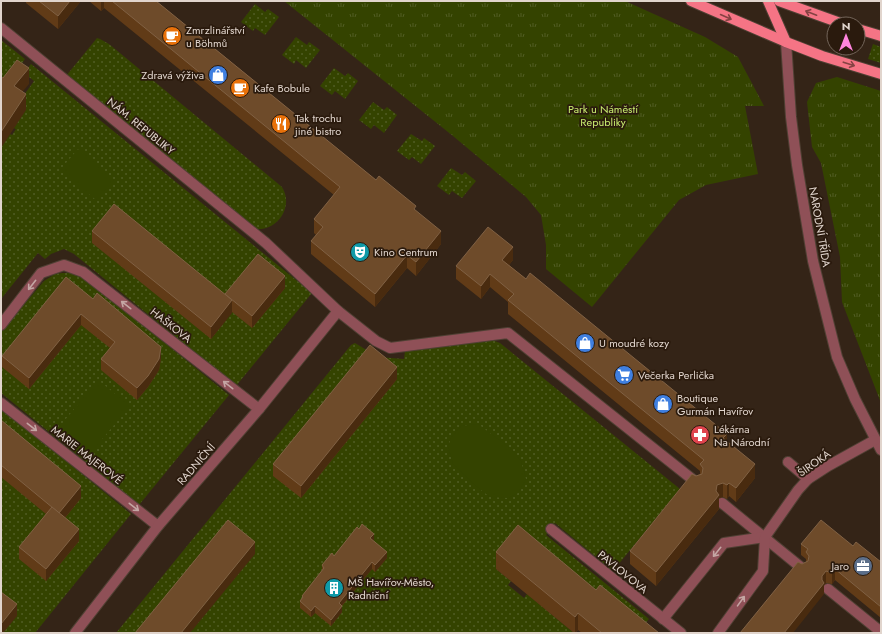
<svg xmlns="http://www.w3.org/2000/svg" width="882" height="634" font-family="Jost,sans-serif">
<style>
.grass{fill:url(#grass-dots)}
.park{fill:url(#park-tufts)}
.pitch{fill:#344300}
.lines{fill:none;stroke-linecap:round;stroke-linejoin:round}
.street-casing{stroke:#504034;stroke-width:12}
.primary-casing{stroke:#504034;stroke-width:12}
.street{stroke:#8f5057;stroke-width:10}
.primary{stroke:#f57485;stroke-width:10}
.wall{fill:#613b17}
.shaded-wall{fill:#492b0f}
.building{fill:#6e4b2a;stroke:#806144}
.oneway{stroke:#854243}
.oneway2{stroke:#c4a6a4}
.labels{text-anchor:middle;stroke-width:3.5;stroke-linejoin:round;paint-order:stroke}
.poi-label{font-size:11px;fill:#e1d5cd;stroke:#2a1a0d;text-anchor:start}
.park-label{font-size:11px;fill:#c9ed70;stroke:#2a1a0d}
.street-label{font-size:11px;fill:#e1d5cd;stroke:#2a1a0d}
</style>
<defs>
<pattern id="grass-dots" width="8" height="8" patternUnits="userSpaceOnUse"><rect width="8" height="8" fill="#344300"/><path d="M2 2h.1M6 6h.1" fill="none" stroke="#515d24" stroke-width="1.8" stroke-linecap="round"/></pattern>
<pattern id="park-tufts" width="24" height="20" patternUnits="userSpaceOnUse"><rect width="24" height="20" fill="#344300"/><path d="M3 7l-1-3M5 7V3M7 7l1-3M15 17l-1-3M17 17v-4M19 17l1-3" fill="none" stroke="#515d24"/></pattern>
</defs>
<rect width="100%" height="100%" fill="#342417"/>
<g class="grass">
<path d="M255,4L265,12L268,9L279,17L265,35L255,28L253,31L241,22Z"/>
<path d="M296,37L307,45L309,42L320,50L306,68L296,60L294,64L282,55Z"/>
<path d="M97,38L100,39L109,44L282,187C294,206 278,231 256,229L66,76Z"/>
<path d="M1,40L25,59L8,83L24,95L34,81L24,73L31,64L312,293L236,386L74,254L64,249L51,254L45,259L38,253L1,299V147L10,134L12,135L16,129L13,128L1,92Z"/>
<path d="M873,44L881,47V63L868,59Z"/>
<path d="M334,68L345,76L348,73L358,81L345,99L335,91L332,95L320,86Z"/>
<path d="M373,102L384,110L387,107L397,115L384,133L374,125L371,129L359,120Z"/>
<path d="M411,134L422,141L424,138L435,146L421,164L412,157L409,160L397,151Z"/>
<path d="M451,168L462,175L465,172L476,181L462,198L452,191L449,195L437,186Z"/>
<path d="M62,273H73L87,280L229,395L139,505L1,393V332L44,281L55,274Z"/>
<path d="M492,340L500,343L680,489L613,571L555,523L546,535L649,619L638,632L496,569L511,581L508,585L524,598L527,594L574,633H116L351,345L355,343L378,357L404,359L405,351Z"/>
<path d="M1,408L131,514L35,633H1Z"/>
</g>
<g class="park">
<path d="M284,1H625L705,37L738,57L764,106H745L758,174L706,185L679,200L592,307L546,269V245L541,215L526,197L453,136Z"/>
<path d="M837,77L881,91V403L842,302L840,257L821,163L812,147L807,102L816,83Z"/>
</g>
<g class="pitch">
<path d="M78,149L114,180L96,200L60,170Z"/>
<path d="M98,380L130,406L87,457L56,431Z"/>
<path d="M478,424L510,448L521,461L526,479L518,493L508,498L490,497L476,486L453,464L448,447L451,438L461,426Z"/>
</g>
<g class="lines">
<defs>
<g id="street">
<path d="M1,28L266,243L338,311L376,341L390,348L508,333L697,483"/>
<path d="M786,42L791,117L797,165L813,261L837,357L855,399L881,450"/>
<path d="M1,325L41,273L64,265L83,272L259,409"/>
<path d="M1,403L158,526"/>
<path d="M788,462L808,479"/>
<path d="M722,503L803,569"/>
<path d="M551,529L681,633"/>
<path d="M828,589L881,632"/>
<path d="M663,619L724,543L765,537"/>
<path d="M75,633L158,526L259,409L338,311"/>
<path d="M718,633L763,571L765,537L798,490L808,479L828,466L875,440"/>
</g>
<g id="primary">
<path d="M691,1L786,42L822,56L881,74"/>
<path d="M768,1L786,42"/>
<path d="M779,1L843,24"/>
<path d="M858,29L881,36"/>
</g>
</defs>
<use href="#street" class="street-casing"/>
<use href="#primary" class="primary-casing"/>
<use href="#street" class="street"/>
<use href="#primary" class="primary"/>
</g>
<g class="wall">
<path d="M26,1H81L58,29L26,3Z"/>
<path d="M89,1H156L376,180L416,211L441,244L416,276L407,268L375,307L311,254V241L316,235L314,233V219L334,195L104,8L101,11Z"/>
<path d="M92,231L225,294L285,288L252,328L232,312L211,339L92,243Z"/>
<path d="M513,260L509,265L727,441L755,478L736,502L729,496L727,499L723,497L719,498V509L656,586L630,564V551L696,476L700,474V471L508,314V302L490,287L481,299L456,279V266Z"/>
<path d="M93,299L161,358L159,370L148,387L137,400L101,370V359L110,348L81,325L29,389L2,367V356Z"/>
<path d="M397,379L301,498L273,476V464Z"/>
<path d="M1,420L81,498L65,518L79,541L46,581L19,559V547L46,514L1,477Z"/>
<path d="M374,540L373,541L387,558L375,572L372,569L342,606V612L331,626L315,613L311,617L300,608V601L302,599V596L322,571V565L334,556Z"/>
<path d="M801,544L853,546L881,562V618L835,580L832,584L826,583L824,585V594L802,564L806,562V559L801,555Z"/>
<path d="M496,552L596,590L659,633H582L578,630L575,633H574L496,569Z"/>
</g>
<g class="shaded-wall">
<path d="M70,1H81L58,29V16Z"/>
<path d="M101,1H104V8L101,11Z"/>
<path d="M29,68V84L14,102V86Z"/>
<path d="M26,94V110L1,148V132Z"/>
<path d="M441,231V244L416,276V262Z"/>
<path d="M513,247V260L502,273V260Z"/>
<path d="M407,255V268L375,307V294Z"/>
<path d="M490,274V287L481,299V286Z"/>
<path d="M285,276V288L252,328V316Z"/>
<path d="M232,300V313L211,339V327Z"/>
<path d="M81,314V325L29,389V378Z"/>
<path d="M161,347V358L159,370L148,387L137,400V388Z"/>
<path d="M397,367V379L301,498V486Z"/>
<path d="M727,434V447L723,438Z"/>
<path d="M755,464V478L736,502V488Z"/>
<path d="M723,483V497L719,498V509L656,586V572L717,485Z"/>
<path d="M729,483V496L727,499V485Z"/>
<path d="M81,486V498L59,525V513Z"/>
<path d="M79,529V541L46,581V569Z"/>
<path d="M374,534V540L370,545V538Z"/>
<path d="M255,542V554L190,633H181Z"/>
<path d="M387,552V558L375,572V565Z"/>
<path d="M372,562V569L339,609V603Z"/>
<path d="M835,569V580L832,584V573Z"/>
<path d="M826,571V583L824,585V594L793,633H784L822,576Z"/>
<path d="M17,604V616L3,633H1V624Z"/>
<path d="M315,606V613L311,617V611Z"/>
<path d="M342,606V612L331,626V620Z"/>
<path d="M578,613V630L575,633V617Z"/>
</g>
<g class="building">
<path d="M39,1H70L58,16Z"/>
<path d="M112,1H156L376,180L379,176L416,206L414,209L441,231L416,262L407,255L375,294L311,241L323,227L314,219L340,187Z"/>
<path d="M17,60L29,68L14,86L26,94L1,132V77L3,78Z"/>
<path d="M114,204L232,300L211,327L92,231Z"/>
<path d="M488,227L513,247L502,260L526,279L530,273L727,434L723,438L755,464L736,488L729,483L727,485L723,483L717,485L716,491L719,495L656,572L630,551L692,474L696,476L702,474L703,468L700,464L704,460L508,300L514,294L490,274L481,286L456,266Z"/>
<path d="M258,254L285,276L252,316L225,294Z"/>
<path d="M66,277L93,299L97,293L161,347L159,359L148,376L137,388L101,359L115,342L81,314L29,378L2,356Z"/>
<path d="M370,345L397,367L301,486L273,464Z"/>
<path d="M1,420L81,486L59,513L1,465Z"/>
<path d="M52,507L79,529L46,569L19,547Z"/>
<path d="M228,520L255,542L181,633H135Z"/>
<path d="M821,520L853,546L856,542L881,562V607L835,569L832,573L826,571L822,576V580L824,583L784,633H740L798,562L802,564L808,561L809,556L806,552L808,549L801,544Z"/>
<path d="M362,524L374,534L370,538L387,552L375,565L372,562L339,603L342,606L331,620L315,606L311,611L300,601L303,597L302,596L324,568L322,565L332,553L334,556L357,527L359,529Z"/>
<path d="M518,525L596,590L600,585L659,633H602L578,613L575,617L496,552Z"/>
<path d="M1,592L17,604L1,624Z"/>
</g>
<defs><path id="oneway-shaft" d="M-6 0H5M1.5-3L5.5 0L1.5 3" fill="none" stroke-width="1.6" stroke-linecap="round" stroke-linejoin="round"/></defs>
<g class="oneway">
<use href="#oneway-shaft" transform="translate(811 13) rotate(-159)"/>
<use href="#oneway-shaft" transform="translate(726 17) rotate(24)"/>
<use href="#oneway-shaft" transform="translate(849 64) rotate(18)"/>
</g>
<g class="oneway2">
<use href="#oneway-shaft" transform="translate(32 285) rotate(128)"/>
<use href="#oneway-shaft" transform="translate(126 305) rotate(-142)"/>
<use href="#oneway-shaft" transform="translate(228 385) rotate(-142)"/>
<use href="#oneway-shaft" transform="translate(32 427) rotate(38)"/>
<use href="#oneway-shaft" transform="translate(134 507) rotate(38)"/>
<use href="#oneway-shaft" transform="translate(717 552) rotate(129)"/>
<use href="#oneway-shaft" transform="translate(741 601) rotate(-54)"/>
</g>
<defs>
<symbol id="cafe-disc" viewBox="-11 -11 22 22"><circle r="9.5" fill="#e8710a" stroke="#2a1a0d"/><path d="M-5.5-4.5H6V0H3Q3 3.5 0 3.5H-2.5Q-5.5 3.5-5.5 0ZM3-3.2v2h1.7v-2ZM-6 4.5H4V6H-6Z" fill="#fff"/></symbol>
<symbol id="shop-disc" viewBox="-11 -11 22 22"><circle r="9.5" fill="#3f7fe0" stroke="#2a1a0d"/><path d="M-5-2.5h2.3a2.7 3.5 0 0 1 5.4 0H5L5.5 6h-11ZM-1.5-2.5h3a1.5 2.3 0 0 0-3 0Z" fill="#fff"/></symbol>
<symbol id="restaurant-disc" viewBox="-11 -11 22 22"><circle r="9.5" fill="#e8710a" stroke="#2a1a0d"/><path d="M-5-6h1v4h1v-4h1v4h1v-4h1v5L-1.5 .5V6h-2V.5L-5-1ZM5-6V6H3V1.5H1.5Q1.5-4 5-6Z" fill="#fff"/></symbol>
<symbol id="theatre-disc" viewBox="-11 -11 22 22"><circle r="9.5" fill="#0f9aa8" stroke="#2a1a0d"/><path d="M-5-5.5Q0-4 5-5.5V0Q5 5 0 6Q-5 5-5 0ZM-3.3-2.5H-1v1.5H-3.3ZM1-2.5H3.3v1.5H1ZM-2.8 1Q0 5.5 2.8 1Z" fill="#fff"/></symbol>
<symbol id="supermarket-disc" viewBox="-11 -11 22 22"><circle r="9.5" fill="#3f7fe0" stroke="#2a1a0d"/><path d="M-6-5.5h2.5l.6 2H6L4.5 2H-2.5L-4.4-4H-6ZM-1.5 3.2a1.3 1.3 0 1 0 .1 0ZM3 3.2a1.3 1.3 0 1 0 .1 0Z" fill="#fff"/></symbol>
<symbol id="pharmacy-disc" viewBox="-11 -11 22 22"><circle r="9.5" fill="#e0444e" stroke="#2a1a0d"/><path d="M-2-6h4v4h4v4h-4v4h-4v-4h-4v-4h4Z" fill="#fff"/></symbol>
<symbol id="office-disc" viewBox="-11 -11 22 22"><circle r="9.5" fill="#5c6f8a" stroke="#2a1a0d"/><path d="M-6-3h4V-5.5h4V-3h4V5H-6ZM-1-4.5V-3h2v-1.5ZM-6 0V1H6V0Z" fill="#fff"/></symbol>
<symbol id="building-disc" viewBox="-11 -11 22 22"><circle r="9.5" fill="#0f9aa8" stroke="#2a1a0d"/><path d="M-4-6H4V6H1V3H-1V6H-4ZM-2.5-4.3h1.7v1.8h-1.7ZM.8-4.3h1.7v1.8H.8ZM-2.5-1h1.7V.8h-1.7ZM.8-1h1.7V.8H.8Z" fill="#fff"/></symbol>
</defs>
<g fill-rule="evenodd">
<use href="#cafe-disc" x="161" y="25" width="22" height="22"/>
<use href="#shop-disc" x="207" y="64" width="22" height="22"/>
<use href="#cafe-disc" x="229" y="77" width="22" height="22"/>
<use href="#restaurant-disc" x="270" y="113" width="22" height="22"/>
<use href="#theatre-disc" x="349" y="241" width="22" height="22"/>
<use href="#shop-disc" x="574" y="332" width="22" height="22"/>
<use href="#supermarket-disc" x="613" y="364" width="22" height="22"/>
<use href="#shop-disc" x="652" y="393" width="22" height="22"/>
<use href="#pharmacy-disc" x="689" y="424" width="22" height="22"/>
<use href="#office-disc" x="852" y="555" width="22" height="22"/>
<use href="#building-disc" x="323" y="577" width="22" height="22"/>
</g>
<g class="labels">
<g class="poi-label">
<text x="186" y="34">Zmrzlinářství<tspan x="186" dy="13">u Böhmů</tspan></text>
<text x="204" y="79" text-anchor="end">Zdravá výživa</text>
<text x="254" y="92">Kafe Bobule</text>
<text x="295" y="122">Tak trochu<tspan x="295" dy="13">jiné bistro</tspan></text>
<text x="374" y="256">Kino Centrum</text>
<text x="599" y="347">U moudré kozy</text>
<text x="638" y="379">Večerka Perlička</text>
<text x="677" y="402">Boutique<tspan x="677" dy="13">Gurmán Havířov</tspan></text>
<text x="714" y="433">Lékárna<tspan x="714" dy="13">Na Národní</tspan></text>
<text x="849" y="570" text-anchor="end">Jaro</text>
<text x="348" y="586">MŠ Havířov-Město,<tspan x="348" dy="13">Radniční</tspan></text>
</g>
<g class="park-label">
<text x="603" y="113">Park u Náměstí<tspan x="603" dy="13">Republiky</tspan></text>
</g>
<g class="street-label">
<text transform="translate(141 126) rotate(39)" y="4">NÁM. REPUBLIKY</text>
<text transform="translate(820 227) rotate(80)" y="4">NÁRODNÍ TŘÍDA</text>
<text transform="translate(171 325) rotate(38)" y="4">HAŠKOVA</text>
<text transform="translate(87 455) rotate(38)" y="4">MARIE MAJEROVÉ</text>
<text transform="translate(814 463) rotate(-35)" y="4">ŠIROKÁ</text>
<text transform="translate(196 464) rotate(-49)" y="4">RADNIČNÍ</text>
<text transform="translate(623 572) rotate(39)" y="4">PAVLOVOVA</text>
</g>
</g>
<rect width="882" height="634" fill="none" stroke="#e1d5cd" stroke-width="4"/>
<g transform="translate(846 36)"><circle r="19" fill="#2a1a0d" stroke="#73655a"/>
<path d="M0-3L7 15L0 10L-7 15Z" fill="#ff85de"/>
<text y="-6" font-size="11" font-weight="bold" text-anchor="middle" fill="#e1d5cd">N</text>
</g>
</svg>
